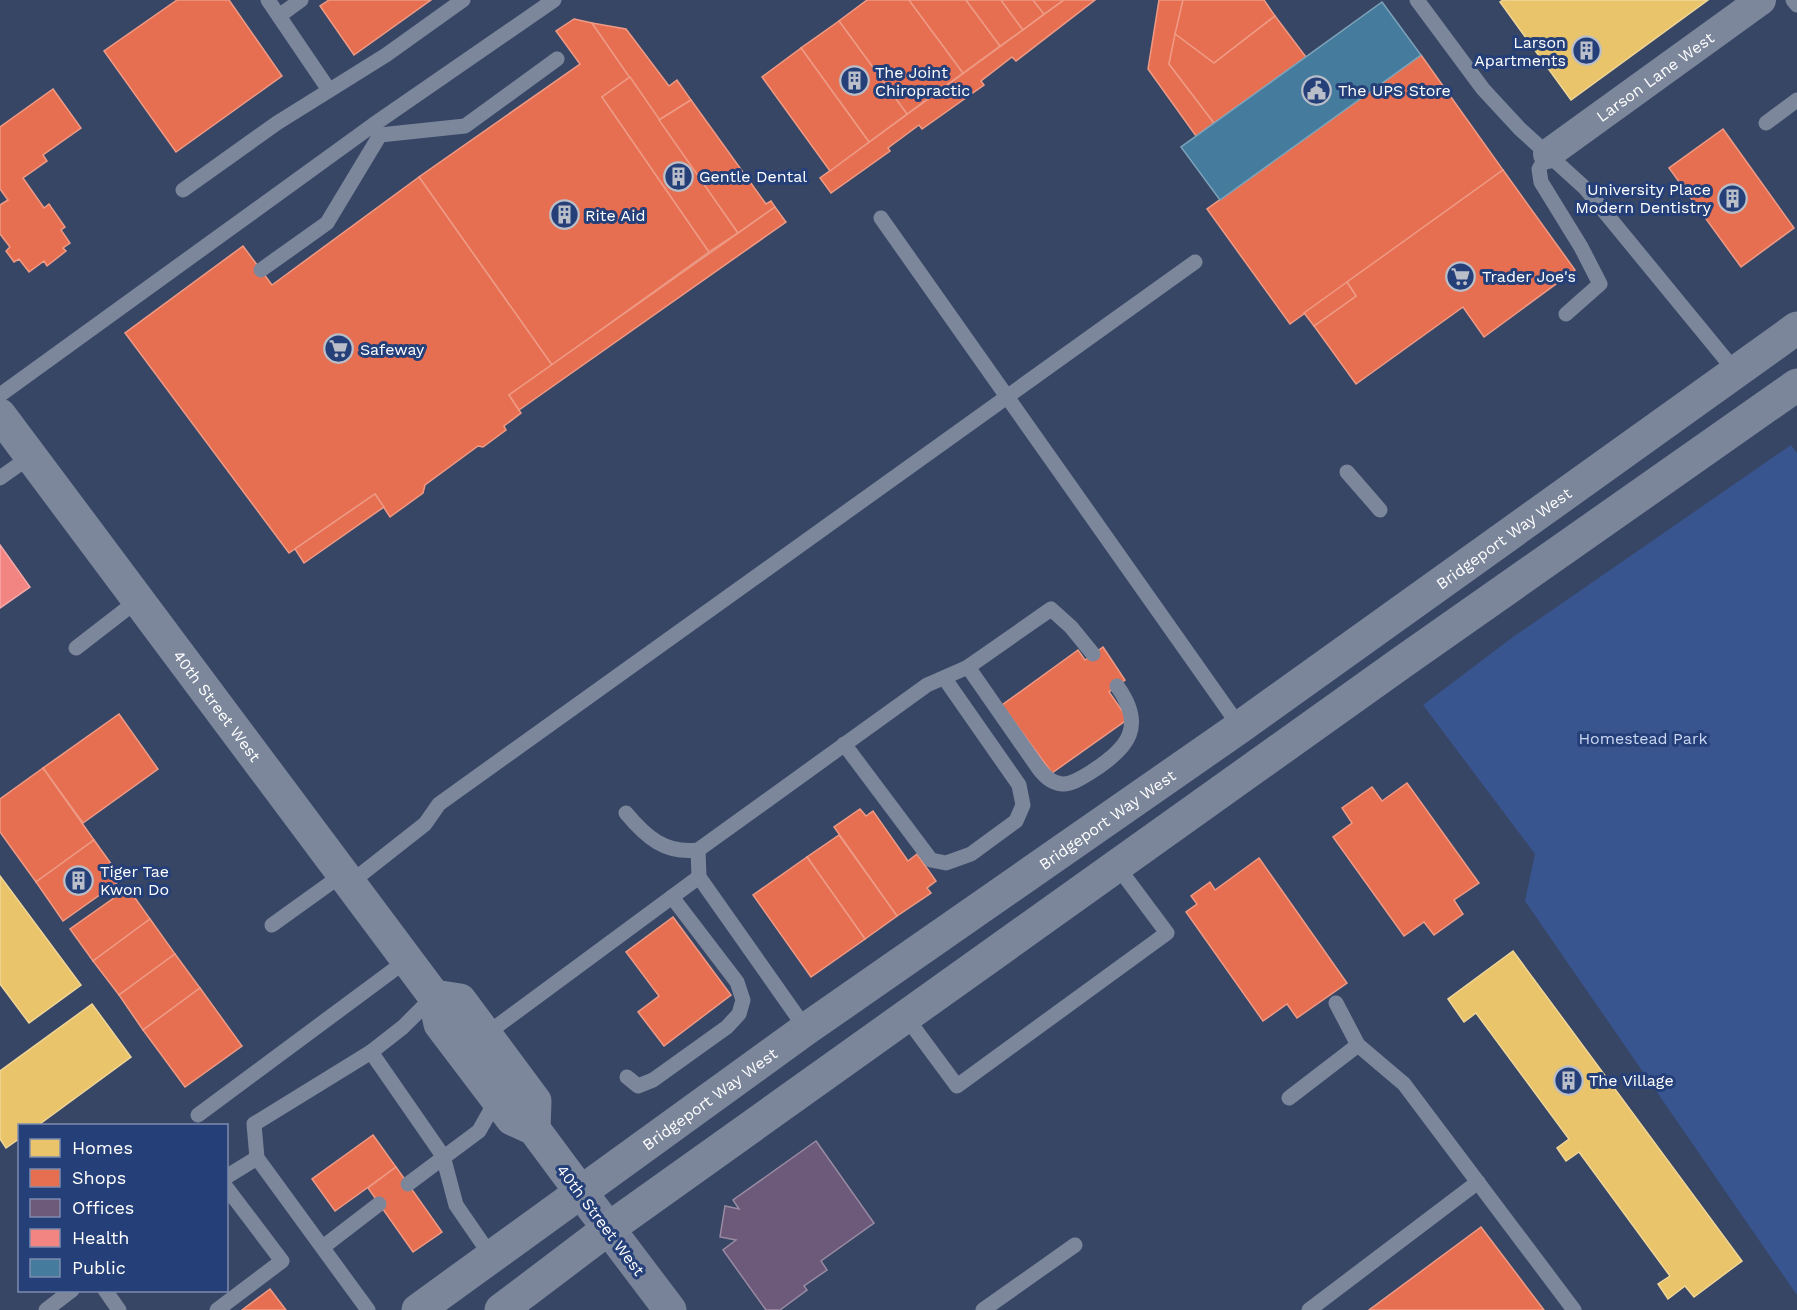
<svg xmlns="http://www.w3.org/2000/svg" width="1797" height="1310" font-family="'Work Sans',sans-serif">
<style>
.green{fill:#39558f}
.homes{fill:#e9c46a;stroke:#f0d697;stroke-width:1.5}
.shops{fill:#e76f51;stroke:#ee9a85;stroke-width:1.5}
.offices{fill:#6d597a;stroke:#998ba2;stroke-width:1.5}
.health{fill:#f28482;stroke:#f6a9a8;stroke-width:1.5}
.public{fill:#457b9d;stroke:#7da3ba;stroke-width:1.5}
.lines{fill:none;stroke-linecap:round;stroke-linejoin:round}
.service{stroke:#7c879c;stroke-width:15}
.minor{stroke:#7c879c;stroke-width:30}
.tertiary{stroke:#7c879c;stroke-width:33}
.secondary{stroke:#788298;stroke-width:33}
.primary{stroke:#7b869b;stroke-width:33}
.labels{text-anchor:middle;stroke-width:6;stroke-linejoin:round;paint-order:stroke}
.poi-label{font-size:16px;fill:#fff;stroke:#253f78;text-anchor:start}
.street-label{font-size:16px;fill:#fff;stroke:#253f78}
.park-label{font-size:16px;fill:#cad7f3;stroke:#253f78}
</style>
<rect width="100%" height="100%" fill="#384665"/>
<path class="green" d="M1791,445L1797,453V1295L1525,901L1535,854L1423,705L1513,637Z"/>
<g class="homes">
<path d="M1503,0H1708L1571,100L1500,2Z"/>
<path d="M0,876L81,985L29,1023L0,984Z"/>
<path d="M1513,951L1742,1261L1694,1297L1685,1286L1668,1299L1658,1284L1670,1276L1579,1152L1566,1161L1557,1148L1569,1139L1476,1013L1464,1022L1448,999Z"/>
<path d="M92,1004L131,1057L37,1126H20V1138L6,1148L0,1139V1071Z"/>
</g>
<g class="shops">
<path d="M177,0H229L282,76L176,152L104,51Z"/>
<path d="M329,0H431L354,55L320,6Z"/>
<path d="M867,0H909L963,73L907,114L839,21Z"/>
<path d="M909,0H966L1000,46L963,73Z"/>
<path d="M966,0H1001L1023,30L1000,46Z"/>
<path d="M1001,0H1033L1044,14L1023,30Z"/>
<path d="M1033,0H1064L1044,14Z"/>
<path d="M1064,0H1095L1016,61L1012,57L981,81L984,85L922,129L919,125L888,148L890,151L831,193L820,178Z"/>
<path d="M1159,0H1183L1169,64L1214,123L1196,136L1148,69Z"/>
<path d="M1183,0H1264L1275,16L1214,63L1175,34Z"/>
<path d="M1275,16L1306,57L1214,123L1169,64L1175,34L1214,63Z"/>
<path d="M574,19L592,23L630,77L602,97L709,252L552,365L419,177L580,64L556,31Z"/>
<path d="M839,21L907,114L869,142L801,48Z"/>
<path d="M592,23L626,29L669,86L677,80L691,100L659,120Z"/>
<path d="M801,48L869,142L830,171L762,77Z"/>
<path d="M1421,55L1503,170L1290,324L1207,209Z"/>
<path d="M630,77L738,233L709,252L602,97Z"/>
<path d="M53,89L81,128L43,155L47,161L23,178L44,208L49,204L65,227L61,230L70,243L63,248L66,251L47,266L44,261L29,272L19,259L14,262L6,251L10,247L0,234V205L8,200L0,189V127Z"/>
<path d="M691,100L766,204L771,201L775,207L738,233L659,120Z"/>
<path d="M1723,129L1794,228L1741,267L1669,168Z"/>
<path d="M1503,170L1575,270L1484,337L1463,307L1356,384L1314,326L1356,296L1347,282Z"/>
<path d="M419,177L552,365L509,395L521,413L504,426L506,430L483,447L478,446L425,485L423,493L390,517L375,494L289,553L125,333L243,246L272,285Z"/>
<path d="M775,207L786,222L519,410L509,395Z"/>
<path d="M1347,282L1356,296L1314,326L1304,313Z"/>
<path d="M375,494L384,507L304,563L295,549Z"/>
<path d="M1103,647L1125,680L1109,692L1128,719L1052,773L1002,705L1078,650L1085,660Z"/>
<path d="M119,714L158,769L83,823L43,768Z"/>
<path d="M43,768L94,840L36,882L0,832V799Z"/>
<path d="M1407,783L1479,883L1454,900L1463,914L1434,935L1424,922L1404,936L1333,837L1352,823L1342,808L1372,787L1382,801Z"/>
<path d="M860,809L866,816L873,811L908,861L917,854L936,881L927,888L931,893L897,916L834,827Z"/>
<path d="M839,835L897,916L865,939L807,857Z"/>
<path d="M94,840L122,879L63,921L36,882Z"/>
<path d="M807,857L865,939L811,977L753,895Z"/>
<path d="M1259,858L1347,983L1297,1018L1287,1004L1263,1021L1186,912L1197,904L1191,896L1210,882L1215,890Z"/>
<path d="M128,888L150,919L93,961L70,929Z"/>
<path d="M673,917L731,995L664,1046L638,1012L659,996L626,952Z"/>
<path d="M150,919L175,954L119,995L93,961Z"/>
<path d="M175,954L200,988L143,1030L119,995Z"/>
<path d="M200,988L242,1046L185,1087L143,1030Z"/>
<path d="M373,1135L396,1167L335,1211L312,1179Z"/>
<path d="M396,1167L442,1232L413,1252L368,1188Z"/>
<path d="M1481,1227L1544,1310H1369Z"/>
<path d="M270,1289L286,1310H242Z"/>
</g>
<path class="offices" d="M816,1141L874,1223L821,1261L827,1270L804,1286L807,1290L780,1310H766L723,1250L736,1240L720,1237L725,1206L739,1209L733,1200Z"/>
<path class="health" d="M0,545L30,587L0,608Z"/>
<path class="public" d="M1382,2L1421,55L1220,200L1181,147Z"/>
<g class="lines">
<g class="service">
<path d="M268,0L329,90"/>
<path d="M1417,0L1483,89L1520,129L1585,188L1736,372"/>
<path d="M1793,0L1797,5"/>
<path d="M279,16L301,0"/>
<path d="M1766,123L1797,100"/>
<path d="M380,135L465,126L557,59"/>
<path d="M1548,154L1539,169L1541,182L1581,247L1600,284L1566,314"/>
<path d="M183,190L277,123L386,55L463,0"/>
<path d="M881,218L1240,727"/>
<path d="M261,270L327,223L380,135"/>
<path d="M0,395L373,125L554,0"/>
<path d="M1347,472L1380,510"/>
<path d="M0,478L31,456"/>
<path d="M76,648L138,600"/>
<path d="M968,667L1039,769C1045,776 1051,783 1062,784C1071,785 1083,777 1091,772C1129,748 1146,726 1117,686"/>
<path d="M844,744L931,860L946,863L971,854L1016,821L1023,805L1019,785L945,679"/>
<path d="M626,813C646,837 665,854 698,850L927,685L968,667L1051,609L1071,627L1093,654"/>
<path d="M698,850L699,877L806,1029"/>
<path d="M350,883L425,824L439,804L1195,262"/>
<path d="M272,925L343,874"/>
<path d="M1336,1003L1358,1045"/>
<path d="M906,1017L957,1086L1167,933L1117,866"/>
<path d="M485,1035L699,877"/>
<path d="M371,1052L443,1156L456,1205L491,1256"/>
<path d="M627,1077L638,1086L653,1080L727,1027L739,1014L743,1000L737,982L672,897"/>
<path d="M1289,1098L1358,1045L1404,1084L1574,1310"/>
<path d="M198,1115L407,960"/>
<path d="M226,1177L257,1158"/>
<path d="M408,1184L479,1131L497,1099"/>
<path d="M323,1247L379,1204"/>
<path d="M105,1290L119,1310"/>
<path d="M46,1310L72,1290"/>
<path d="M217,1310L282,1261L226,1187"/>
<path d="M368,1310L257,1158L254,1124L371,1052L403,1027L434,996"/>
<path d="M983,1310L1075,1245"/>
<path d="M1309,1310L1478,1182"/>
</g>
<path class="minor" id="s1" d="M1548,154L1761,0"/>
<g class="tertiary">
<path id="s2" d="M0,415L434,996L440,1024L512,1119L534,1129L580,1191"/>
<path d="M434,996L460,1000L535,1101L534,1129"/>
</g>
<path class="secondary" d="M580,1191L670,1310"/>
<g class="primary">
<path id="s3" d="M418,1310L806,1029L1240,727L1797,328"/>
<path d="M501,1310L608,1229L1401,663L1797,385"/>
</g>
</g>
<defs>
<symbol id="building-ring" viewBox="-11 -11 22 22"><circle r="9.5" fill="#253f78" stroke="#b9bec9" stroke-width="1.5"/><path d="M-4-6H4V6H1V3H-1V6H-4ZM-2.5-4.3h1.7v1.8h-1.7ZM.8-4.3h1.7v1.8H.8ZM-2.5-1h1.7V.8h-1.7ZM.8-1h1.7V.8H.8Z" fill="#b9bec9"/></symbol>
<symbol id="civic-ring" viewBox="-11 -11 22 22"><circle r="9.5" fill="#253f78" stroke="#b9bec9" stroke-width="1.5"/><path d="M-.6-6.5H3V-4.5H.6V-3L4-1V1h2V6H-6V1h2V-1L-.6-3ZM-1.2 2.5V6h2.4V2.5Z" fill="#b9bec9"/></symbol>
<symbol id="supermarket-ring" viewBox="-11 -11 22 22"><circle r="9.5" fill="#253f78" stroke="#b9bec9" stroke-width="1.5"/><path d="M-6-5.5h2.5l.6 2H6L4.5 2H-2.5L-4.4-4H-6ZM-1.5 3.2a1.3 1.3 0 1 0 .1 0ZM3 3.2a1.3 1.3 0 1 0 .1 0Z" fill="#b9bec9"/></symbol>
</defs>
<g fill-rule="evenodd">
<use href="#building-ring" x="1570" y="34" width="33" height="33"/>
<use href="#building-ring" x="838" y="64" width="33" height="33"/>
<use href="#civic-ring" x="1300" y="74" width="33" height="33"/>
<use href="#building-ring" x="662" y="160" width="33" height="33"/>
<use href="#building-ring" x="1716" y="182" width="33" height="33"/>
<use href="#building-ring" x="548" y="198" width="33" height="33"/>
<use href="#supermarket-ring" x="1444" y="260" width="33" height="33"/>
<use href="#supermarket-ring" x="322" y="332" width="33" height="33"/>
<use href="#building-ring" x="62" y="864" width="33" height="33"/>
<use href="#building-ring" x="1552" y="1064" width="33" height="33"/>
</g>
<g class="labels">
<g class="poi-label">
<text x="1566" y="48" text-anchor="end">Larson<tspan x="1566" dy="18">Apartments</tspan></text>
<text x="875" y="78">The Joint<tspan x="875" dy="18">Chiropractic</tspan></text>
<text x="1338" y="96">The UPS Store</text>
<text x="699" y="182">Gentle Dental</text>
<text x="1711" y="195" text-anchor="end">University Place<tspan x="1711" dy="18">Modern Dentistry</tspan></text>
<text x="585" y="221">Rite Aid</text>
<text x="1482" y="282">Trader Joe's</text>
<text x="360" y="355">Safeway</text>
<text x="100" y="877">Tiger Tae<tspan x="100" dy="18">Kwon Do</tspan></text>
<text x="1589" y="1086">The Village</text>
</g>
<g class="street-label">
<text dy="6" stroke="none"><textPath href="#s1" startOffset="132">Larson Lane West</textPath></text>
<text dy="6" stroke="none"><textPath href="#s3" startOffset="1332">Bridgeport Way West</textPath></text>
<text dy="6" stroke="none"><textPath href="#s2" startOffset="363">40th Street West</textPath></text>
<text dy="6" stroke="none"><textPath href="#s3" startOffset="846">Bridgeport Way West</textPath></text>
<text dy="6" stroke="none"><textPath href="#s3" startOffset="360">Bridgeport Way West</textPath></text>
<text transform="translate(601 1220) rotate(53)" y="6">40th Street West</text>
</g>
<g class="park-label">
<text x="1643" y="744">Homestead Park</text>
</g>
</g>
<rect x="18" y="1124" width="210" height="168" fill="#253f78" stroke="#7c8cae" stroke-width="1.5"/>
<rect x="30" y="1139" width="30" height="18" fill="#e9c46a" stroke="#7c8cae" stroke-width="1.5"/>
<text x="72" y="1154" font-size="18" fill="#ffffff">Homes</text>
<rect x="30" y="1169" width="30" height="18" fill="#e76f51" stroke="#7c8cae" stroke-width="1.5"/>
<text x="72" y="1184" font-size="18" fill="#ffffff">Shops</text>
<rect x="30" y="1199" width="30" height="18" fill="#6d597a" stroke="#7c8cae" stroke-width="1.5"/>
<text x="72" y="1214" font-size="18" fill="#ffffff">Offices</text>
<rect x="30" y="1229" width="30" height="18" fill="#f28482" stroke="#7c8cae" stroke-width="1.5"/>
<text x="72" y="1244" font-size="18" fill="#ffffff">Health</text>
<rect x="30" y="1259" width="30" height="18" fill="#457b9d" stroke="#7c8cae" stroke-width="1.5"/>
<text x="72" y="1274" font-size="18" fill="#ffffff">Public</text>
</svg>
